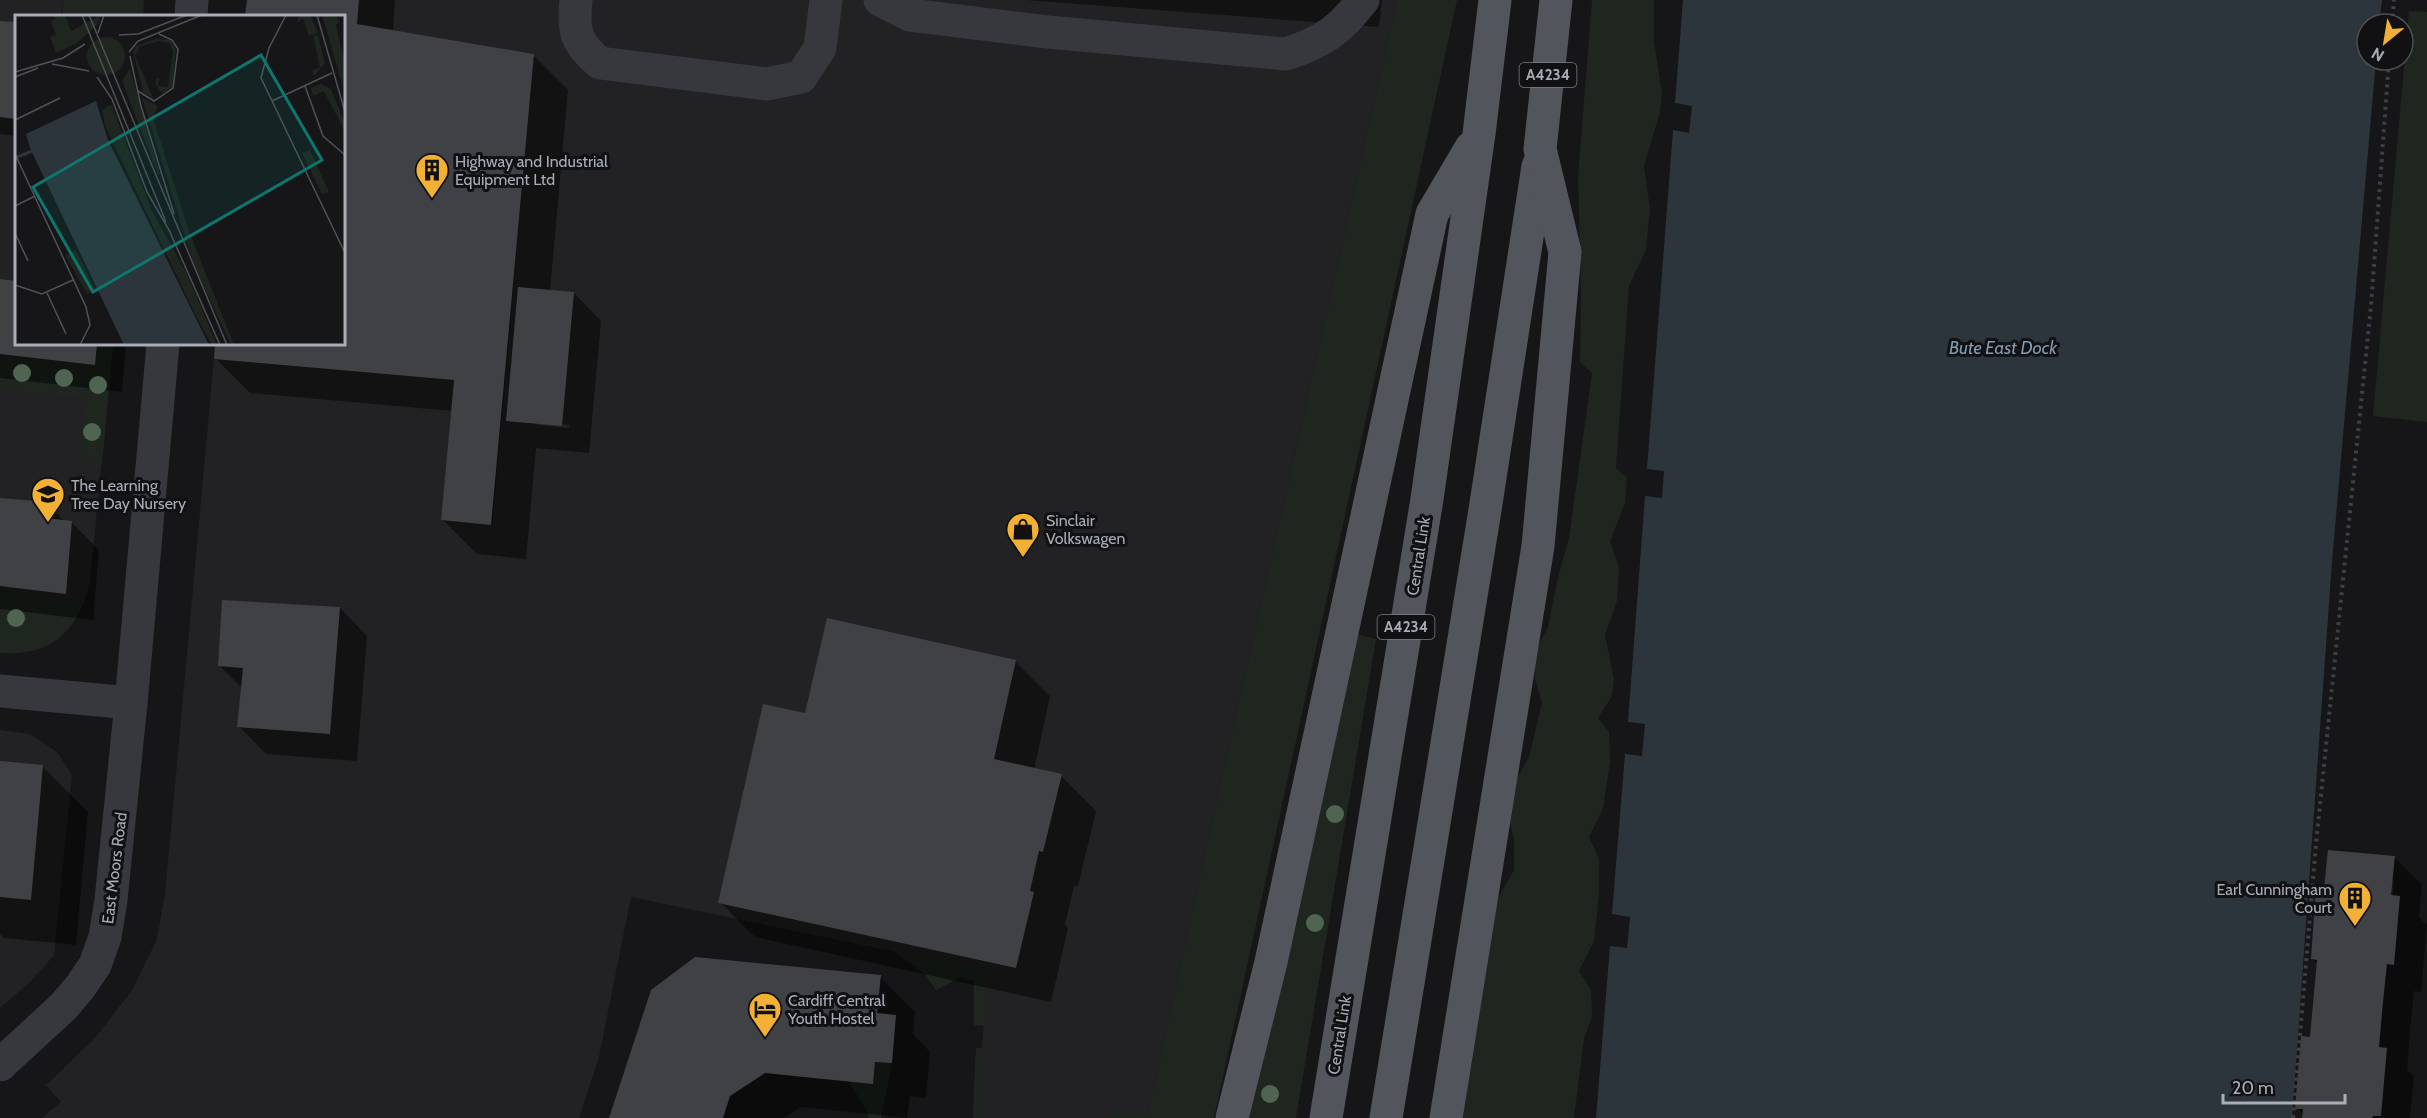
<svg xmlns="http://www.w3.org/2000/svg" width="2427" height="1118" font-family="Cabin,sans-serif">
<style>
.built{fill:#222225}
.green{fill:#1e261f}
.water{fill:#2c353c}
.shadow{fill:#0007;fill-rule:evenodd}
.building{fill:#404145}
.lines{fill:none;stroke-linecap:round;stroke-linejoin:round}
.path{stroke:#3d3f44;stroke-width:4;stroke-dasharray:3 4.5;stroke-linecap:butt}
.minor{stroke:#37383d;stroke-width:33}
.major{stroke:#53555c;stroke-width:33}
.tree{fill:#506452}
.labels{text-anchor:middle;stroke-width:6;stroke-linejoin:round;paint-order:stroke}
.shield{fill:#111113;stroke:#7b7e86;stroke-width:1.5}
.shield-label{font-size:15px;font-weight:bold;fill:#a8adb8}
.poi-label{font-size:16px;fill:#a8adb8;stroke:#111113;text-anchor:start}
.street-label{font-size:16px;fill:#a8adb8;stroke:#111113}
.water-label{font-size:18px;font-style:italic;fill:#7f9bb3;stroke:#111113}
.inset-river{fill:none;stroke:#2c353c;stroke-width:3}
.inset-road{fill:none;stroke:#505258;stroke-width:1.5}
.view{fill:#0f766e;fill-opacity:0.15;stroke:#0f766e;stroke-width:3}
.inset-edge{fill:none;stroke:#a8adb8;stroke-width:3}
</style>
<rect width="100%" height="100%" fill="#161618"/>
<g class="built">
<path d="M0,0H63L61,16H16V344H113L90,582L84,601L0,591Z"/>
<path d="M359,0H1397L1216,803L1147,1118H973L976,1048H982L988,971L631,897L599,1057L579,1118H42L61,1102L46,1085L96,1037L132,990L157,939L165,894L214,359L454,380L441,520L492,525L534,54L357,24Z"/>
<path d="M0,730L30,734L57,752L72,775L54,955L31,981L0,1008Z"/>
</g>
<g class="green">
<path d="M63,0H144L143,16H62Z"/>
<path d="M1397,0H1457L1214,1118H1108L1116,1110L1147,1117L1216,803Z"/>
<path d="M1592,0H1654V42L1662,93L1660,112L1644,166L1650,209L1646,250L1629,286L1616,468L1627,478L1625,503L1610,541L1619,568L1617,601L1605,635L1614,680L1612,696L1598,718L1609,732L1610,762L1603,809L1589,837L1599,859V895L1594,941L1579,971L1591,990L1592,1016L1584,1039L1574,1118H1462L1493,907L1514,870V840L1508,814L1510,790L1529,757L1542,702L1535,679V652L1548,627L1558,577L1569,538L1592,373L1580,362L1581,294L1578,177Z"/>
<path d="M2409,11L2427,12V422L2373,416Z"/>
<path d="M97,344H113L102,465L79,463L85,399L0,390V354L94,365Z"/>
<path d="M0,591L84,601C70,640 41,656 0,653Z"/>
<path d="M1357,634L1376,639L1296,1118H1247Z"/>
<path d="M894,951L988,971L984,1026L974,1025V981L961,977L936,990L924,973Z"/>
<path d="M976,1048H982L984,1118H973Z"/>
<path d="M875,1062L892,1063L881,1118H869L864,1105L848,1081L872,1083Z"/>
</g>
<path class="water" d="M1683,0H2382L2379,24H2367V60H2376L2332,562L2292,1118H1596L1610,946L1627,948L1630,917L1612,914L1625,754L1642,756L1645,724L1628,722L1645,496L1662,498L1664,471L1647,469L1673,130L1689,133L1692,106L1675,103Z"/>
<g class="shadow">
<path d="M248,0H395L393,32L533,55L568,90L550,291L574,293L601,321L589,453L536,448L526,559L477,554L442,519L452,411L250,393L215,358L217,344H344V16H247ZM538,422L569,425V428L538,425Z"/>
<path d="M1026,0H1382L1379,27Z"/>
<path d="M0,22L16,24V136L0,134Z"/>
<path d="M0,280L16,282V344H126L122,392L0,378Z"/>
<path d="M0,499L47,503L65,522H71L99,550L93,620L0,609Z"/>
<path d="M340,608L367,636L357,761L266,754L239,726L242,688L220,666Z"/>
<path d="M1015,661L1050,696L1034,770L1061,776L1096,811L1078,886H1074L1065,925L1068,928L1051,1002L755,937L720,902L806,715Z"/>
<path d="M0,763L43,767L88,812L76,945L4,938L0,934Z"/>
<path d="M2394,857L2422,885L2419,917L2427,925L2421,992L2414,991L2410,1031L2407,1070L2414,1077L2410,1118H2304V1115L2297,1108L2311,1039L2318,964L2312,959L2326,889ZM2391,880H2394L2392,902H2389Z"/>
<path d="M880,977L915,1012L913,1034L930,1052L926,1098L910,1096L907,1118L801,1107L784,1118H610Z"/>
</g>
<g class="building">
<path d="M247,0H359L357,24L534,54L491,525L441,520L454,380L214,359L215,344H344V16H245Z"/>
<path d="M0,21L16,22V119L0,117Z"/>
<path d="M0,279L16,281V344H97L95,365L0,354Z"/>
<path d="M518,287L574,292L562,426L506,421Z"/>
<path d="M0,498L48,502L46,518L72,521L66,594L0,586Z"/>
<path d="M222,600L340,607L330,734L237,727L243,668L218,666Z"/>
<path d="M827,618L1016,660L994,759L1062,774L1043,852L1039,851L1030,891L1034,892L1016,968L718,903L763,704L805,713Z"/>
<path d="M0,761L43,765L31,900L0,897Z"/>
<path d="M2328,850L2395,856L2391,895L2400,896L2394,965L2387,964L2383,1002L2379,1047L2387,1048L2381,1116H2373L2372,1118H2302L2303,1109H2295L2301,1036L2310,1037L2317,960L2311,959L2316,887L2324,888Z"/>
<path d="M695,957L881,975L877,1013L896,1015L892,1063L875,1062L873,1084L765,1073L730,1096L723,1118H609L651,990Z"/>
</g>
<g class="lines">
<g class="path">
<path d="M2392,24L2394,0"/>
<path d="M2293,1118L2316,844L2371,306L2389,60"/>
</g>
<g class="minor">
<path d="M576,0C573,30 575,43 600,63L767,84L801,77L820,48L826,0"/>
<path d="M880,0L910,15L1048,32L1286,54C1323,42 1340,30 1363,0"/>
<path d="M191,16L192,0"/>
<path d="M0,691L131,703"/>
<path d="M0,1065L64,1006L80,987L95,965L105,937L111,900L131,703L163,344"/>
</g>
<g class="major">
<path d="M1232,1118L1271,962L1432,214L1471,148"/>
<path d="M1326,1118L1427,499L1479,134L1495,0"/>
<path d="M1386,1118L1485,510L1538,166"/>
<path d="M1446,1118L1538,546L1565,252L1540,149L1556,0"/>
</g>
</g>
<g class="tree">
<circle cx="22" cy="373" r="9"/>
<circle cx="64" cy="378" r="9"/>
<circle cx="98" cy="385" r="9"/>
<circle cx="92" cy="432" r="9"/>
<circle cx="16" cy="618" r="9"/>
<circle cx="1335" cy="814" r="9"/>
<circle cx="1315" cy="923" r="9"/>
<circle cx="1270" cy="1094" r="9"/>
</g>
<defs>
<symbol id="building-pin" viewBox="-11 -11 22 30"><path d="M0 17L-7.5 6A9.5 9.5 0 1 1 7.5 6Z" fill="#f2b134" stroke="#111113"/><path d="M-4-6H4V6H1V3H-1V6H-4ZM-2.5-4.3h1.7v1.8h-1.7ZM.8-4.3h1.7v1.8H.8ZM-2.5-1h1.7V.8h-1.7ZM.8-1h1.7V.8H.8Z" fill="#111"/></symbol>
<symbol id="school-pin" viewBox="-11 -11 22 30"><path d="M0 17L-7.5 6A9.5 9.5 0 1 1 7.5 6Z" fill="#f2b134" stroke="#111113"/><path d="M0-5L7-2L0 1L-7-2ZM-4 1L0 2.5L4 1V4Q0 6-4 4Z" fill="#111"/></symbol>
<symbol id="shop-pin" viewBox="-11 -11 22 30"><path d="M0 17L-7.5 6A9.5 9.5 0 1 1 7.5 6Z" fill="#f2b134" stroke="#111113"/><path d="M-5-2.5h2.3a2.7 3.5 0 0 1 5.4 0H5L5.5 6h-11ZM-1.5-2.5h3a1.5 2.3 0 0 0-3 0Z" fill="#111"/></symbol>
<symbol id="hotel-pin" viewBox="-11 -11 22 30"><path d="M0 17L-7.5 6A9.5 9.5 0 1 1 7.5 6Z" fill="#f2b134" stroke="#111113"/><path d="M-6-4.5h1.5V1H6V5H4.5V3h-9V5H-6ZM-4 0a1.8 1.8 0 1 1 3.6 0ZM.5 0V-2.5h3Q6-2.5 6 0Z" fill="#111"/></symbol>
</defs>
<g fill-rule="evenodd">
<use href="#building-pin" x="413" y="151" width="38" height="52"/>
<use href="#school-pin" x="29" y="475" width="38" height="52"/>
<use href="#shop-pin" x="1004" y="510" width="38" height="52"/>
<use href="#building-pin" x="2336" y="879" width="38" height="52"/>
<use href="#hotel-pin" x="746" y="990" width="38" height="52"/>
</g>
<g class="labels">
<g class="shield">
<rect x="1519.5" y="63" width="57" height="24" rx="4.5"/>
<rect x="1377.5" y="615" width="57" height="24" rx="4.5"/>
</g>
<g class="shield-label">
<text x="1548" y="80">A4234</text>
<text x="1406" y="632">A4234</text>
</g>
<g class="poi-label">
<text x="455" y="167">Highway and Industrial<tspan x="455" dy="18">Equipment Ltd</tspan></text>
<text x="71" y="491">The Learning<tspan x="71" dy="18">Tree Day Nursery</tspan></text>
<text x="1046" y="526">Sinclair<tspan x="1046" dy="18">Volkswagen</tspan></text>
<text x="2332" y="895" text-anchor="end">Earl Cunningham<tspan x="2332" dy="18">Court</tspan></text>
<text x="788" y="1006">Cardiff Central<tspan x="788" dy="18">Youth Hostel</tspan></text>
</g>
<g class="street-label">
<text transform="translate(1418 556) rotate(-81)" y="6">Central Link</text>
<text transform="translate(114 868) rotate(-83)" y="6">East Moors Road</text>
<text transform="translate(1339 1035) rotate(-81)" y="6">Central Link</text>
</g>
<g class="water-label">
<text x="2003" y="354">Bute East Dock</text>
</g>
</g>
<g transform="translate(15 15)">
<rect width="330" height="330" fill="#161618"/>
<path d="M39,0H50L56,16L86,0L82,10L62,28L41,38L35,22L41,20L36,6L41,4ZM284,0H295L303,18L294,21L288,3L282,8ZM307,0L322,2L324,6L321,11L330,48L328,72ZM303,20L310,48L299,61L297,56L305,52L298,21ZM72 41a19 19 0 1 1 38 0a19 19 0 1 1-38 0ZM143,23L155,25L161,34L157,72L147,78L141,70V64L144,63L143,71L153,72L158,36L154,28L144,26L126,31L120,40L138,83L128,77L118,37L121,31ZM115,54L145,159L143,160L107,66ZM306,69L316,74L330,108V117L309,76L298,81L296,73ZM127,83L143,91L138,103L175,219L219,330H216L179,250ZM92,91H97L137,196L171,257L202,330H197L182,303L90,111L87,95ZM295,135L314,177L307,179L287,138ZM61,235L80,275L72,279L50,240Z" fill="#1e261f"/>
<path d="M81,86L93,125L194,330H109L15,133L11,119Z" fill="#2c353c"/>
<path class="inset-river" d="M0,143L17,136"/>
<path class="inset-road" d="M67,0L151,207M74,0L212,330M271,0L254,33L246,63L330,238M302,0L330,97M83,18L89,0M104,20L123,19L172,0M114,37L123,26L187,0M115,41L126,91L159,199M37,49L74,56M0,57L48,43L70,29M0,62L23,53M82,62L97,84L132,177L154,215L205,330M290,71L308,121L330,140M123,76L139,86L158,73L163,34L157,25L144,19M257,86L317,58M0,105L45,83M0,139L71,292L75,310L65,330M0,191L20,181M0,218L13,246M0,270L27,279L58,265M32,278L51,319"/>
<path class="view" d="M246,40L307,145L78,277L18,172Z"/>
<rect width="330" height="330" class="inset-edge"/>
</g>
<g transform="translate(2385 42) rotate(210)"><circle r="28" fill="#111113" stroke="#4d4f55" stroke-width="1.5"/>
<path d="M0-4.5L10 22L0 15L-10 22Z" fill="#f2b134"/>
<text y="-9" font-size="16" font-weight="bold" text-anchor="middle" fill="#a8adb8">N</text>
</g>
<path d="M2223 1094v9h122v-9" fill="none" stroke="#a8adb8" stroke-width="3"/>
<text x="2232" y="1094" font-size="18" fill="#a8adb8" stroke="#111113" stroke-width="4.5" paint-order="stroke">20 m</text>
</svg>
